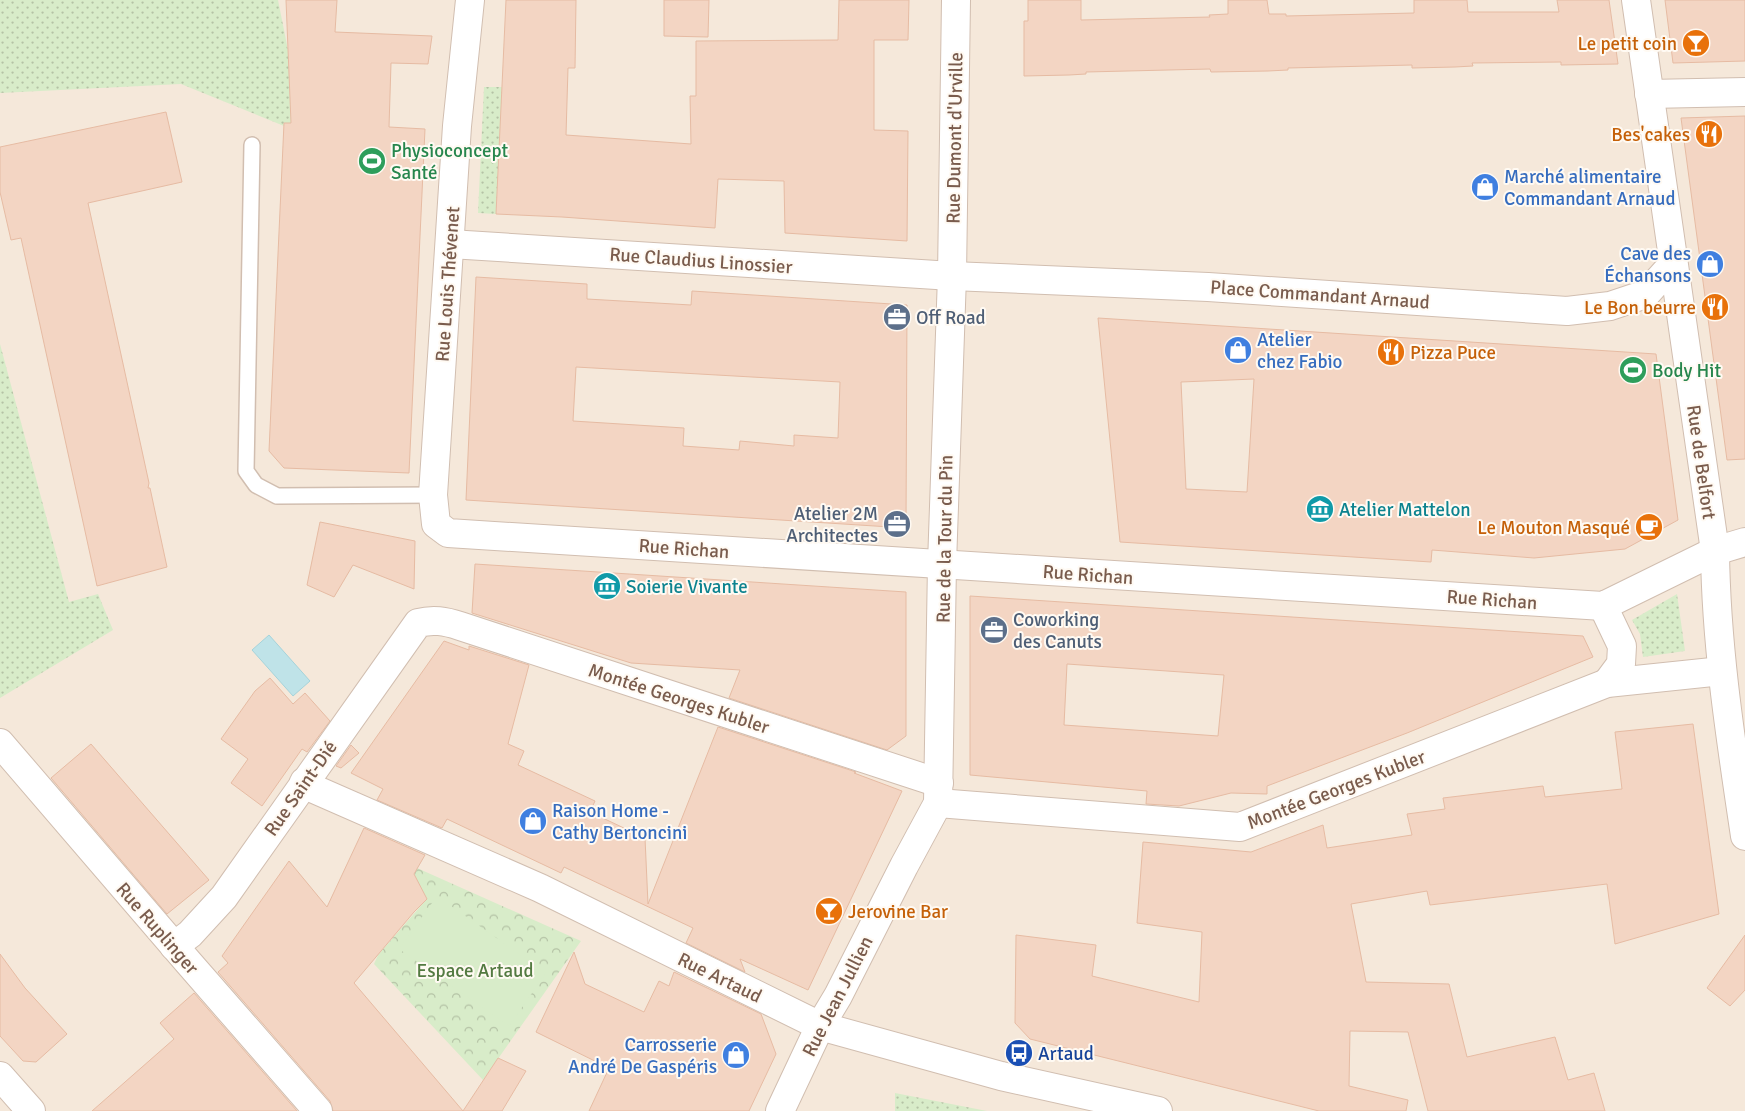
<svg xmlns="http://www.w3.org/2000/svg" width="1745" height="1111" font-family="Signika,sans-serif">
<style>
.residential{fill:#f5e8da}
.grass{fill:url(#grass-dots)}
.park{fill:url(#park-crowns)}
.pitch{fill:#d8ecc9}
.water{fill:#bfe3e8;stroke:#a5d3da}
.building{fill:#f3d5c3;stroke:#e6bba3;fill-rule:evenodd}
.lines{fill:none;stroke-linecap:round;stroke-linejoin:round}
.service-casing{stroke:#d1beb0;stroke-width:18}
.minor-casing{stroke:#d1beb0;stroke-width:30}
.tertiary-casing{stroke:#d1beb0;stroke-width:30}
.service{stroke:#fff;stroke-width:15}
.minor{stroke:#fff;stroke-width:28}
.tertiary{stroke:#fff;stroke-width:28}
.labels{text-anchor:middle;stroke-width:4;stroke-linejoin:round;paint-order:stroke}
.food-label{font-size:19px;fill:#c56008;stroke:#fffaf3;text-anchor:end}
.street-label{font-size:19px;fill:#7a5c4d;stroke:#fffaf3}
.leisure-label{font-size:19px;fill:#27864d;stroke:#fffaf3;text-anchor:start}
.shop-label{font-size:19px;fill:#366cbe;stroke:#fffaf3;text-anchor:start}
.service-label{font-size:19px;fill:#4e5e75;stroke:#fffaf3;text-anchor:start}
.culture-label{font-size:19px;fill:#0d838f;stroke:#fffaf3;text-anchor:start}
.park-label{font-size:19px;fill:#537a41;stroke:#fffaf3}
.transit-label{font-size:19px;fill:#164399;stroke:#fffaf3;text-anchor:start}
</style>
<defs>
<pattern id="grass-dots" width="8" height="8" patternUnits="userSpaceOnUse" patternTransform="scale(1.25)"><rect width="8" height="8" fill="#d8ecc9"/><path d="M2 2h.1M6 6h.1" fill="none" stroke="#b4c2a5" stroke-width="1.8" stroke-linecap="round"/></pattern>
<pattern id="park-crowns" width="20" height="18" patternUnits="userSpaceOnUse" patternTransform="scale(1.25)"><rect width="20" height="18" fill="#d8ecc9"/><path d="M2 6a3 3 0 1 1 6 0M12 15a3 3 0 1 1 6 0" fill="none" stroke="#b4c2a5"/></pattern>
</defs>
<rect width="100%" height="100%" fill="#fdf6ec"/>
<rect class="residential" x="0" y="0" width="1745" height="1111"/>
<g class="grass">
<path d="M0,0H278L288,50L295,123L284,126L181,84L0,93Z"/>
<path d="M484,87H503L496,214L478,213Z"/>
<path d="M0,344L69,602L98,594L113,630L0,698Z"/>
<path d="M1677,594L1685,651L1643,657L1640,634L1632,620Z"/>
<path d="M895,1093L987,1111H895Z"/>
</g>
<path class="park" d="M417,868L581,941L483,1080L374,964L378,955L425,901C425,890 419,885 410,879Z"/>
<path class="pitch" d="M437,896L546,973L509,1026L399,949Z"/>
<path class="water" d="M269,635L310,681L293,696L252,650Z"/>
<g class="building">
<path d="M286,0H337L335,32L432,36L428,64L391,63L389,127L425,129L409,473L284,468L269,451L284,123H291Z"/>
<path d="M506,0H576L575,68H568L566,135L691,144L690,96H696V41L838,40L839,0H909L908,40H874V130L908,131L907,241L785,233L784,181L718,179L715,228L562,217L496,214Z"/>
<path d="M664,0H709L708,37L664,36Z"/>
<path d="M1028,0H1081V20L1210,17L1209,15L1228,14V0H1267L1269,14H1286V16L1414,13V0H1467L1468,12H1559L1557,0H1609L1618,64L1561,65V62L1472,63L1473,66L1455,67L1412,68V65L1288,68V70L1268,71L1211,72L1210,69L1086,72V74L1069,75L1024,76V21H1028Z"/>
<path d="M1665,0H1745V61L1673,63Z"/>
<path d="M166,112L182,182L88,203L149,483L148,488H150L167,567L97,586L21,238L11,240L0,192V147Z"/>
<path d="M1745,116V459L1727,460L1681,118Z"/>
<path d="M476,277L587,284V299L691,305L692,291L907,305L906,528L466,500ZM576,367L840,382L838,438L794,435V446L740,441L739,450L683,446L684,428L573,421Z"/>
<path d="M1098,318L1656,354L1678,520L1625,549L1534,558L1432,550L1431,562L1120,542ZM1254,379L1247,492L1186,489L1181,382Z"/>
<path d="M320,522L415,541L414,589L353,565L334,597L307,585Z"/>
<path d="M475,564L906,592V736L887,750L729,698L740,670L631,663L472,613Z"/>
<path d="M970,596L1583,636L1593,657L1407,733L1267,786V794L1231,793L1179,806L1146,804L1147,791L970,775ZM1067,664L1224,675L1218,736L1064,725Z"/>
<path d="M444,641L469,650V646L529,665L508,744L524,751L518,765L595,801L590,812L645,838L648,904L718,727L856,772L854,773L902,791L808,990L740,959L745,972L686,943L693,928L564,867L561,873L447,819L442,828L377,800L383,789L351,773Z"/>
<path d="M270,678L293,704L305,693L330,721L307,752L302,749L262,806L231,783L248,759L221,739L255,691Z"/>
<path d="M1693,724L1719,914L1615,944L1607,884L1430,905L1427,891L1351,904L1366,982L1449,984L1467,1057L1555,1037L1568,1080L1594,1073L1605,1111H1428L1408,1032L1350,1031L1349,1086L1408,1100L1406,1111H1319L1030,1039L1015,1023L1016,935L1096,945L1092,976L1199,1002L1202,932L1137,923L1143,842L1251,852L1323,825L1327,848L1412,835L1407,814L1445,809L1443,798L1543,786L1545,797L1622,789L1615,732Z"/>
<path d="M91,744L209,880L167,914L51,778Z"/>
<path d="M351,745L359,753L341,768L336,766Z"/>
<path d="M364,828L425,855L414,874L427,899L414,912L354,983L463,1111L498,1058L526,1071L502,1111H333L330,1101L218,972L228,963L222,956L289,861L327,907Z"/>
<path d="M1745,935V990L1730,1006L1707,988Z"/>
<path d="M574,952L585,984L644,1012L659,981L669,986L674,972L761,1014L776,1054L749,1111H589L609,1068L536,1032Z"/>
<path d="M0,954L25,988L67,1034L36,1062L23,1061L0,1036Z"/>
<path d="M194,993L297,1111H92L174,1039L160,1023Z"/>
</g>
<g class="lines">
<defs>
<path id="service" d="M252,145L246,471L256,485L277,496L433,495"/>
<g id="minor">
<path d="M470,0L457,126L433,495L436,524L448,533L1603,606L1715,551L1745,542"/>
<path d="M450,244L952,276L1208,287L1567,311L1610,306L1646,294L1673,264"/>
<path d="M1603,606L1622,646L1621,664L1607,683"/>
<path d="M0,743L188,962L318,1111"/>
<path d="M304,782L314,789L540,888L820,1026L1001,1076L1158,1111"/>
<path d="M938,803L1240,827L1607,683L1722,671"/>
<path d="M174,946L190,934L224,897L418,623C433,619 445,621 460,626L939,783"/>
<path d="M0,1076L31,1111"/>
<path d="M780,1111L820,1026L838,996L904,866L938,803L942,564L952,276L956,0"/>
</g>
<g id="tertiary">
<path d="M1636,0L1715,551C1716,647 1731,742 1745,836"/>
<path d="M1649,94L1745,92"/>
</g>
</defs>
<use href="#service" class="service-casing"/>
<use href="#minor" class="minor-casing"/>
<use href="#tertiary" class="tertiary-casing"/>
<use href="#service" class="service"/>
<use href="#minor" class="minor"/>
<use href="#tertiary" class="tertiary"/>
</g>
<defs>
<symbol id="bar-disc" viewBox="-11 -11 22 22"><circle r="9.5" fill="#e8710a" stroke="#fffaf3"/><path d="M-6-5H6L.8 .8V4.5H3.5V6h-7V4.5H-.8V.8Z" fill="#fff"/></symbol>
<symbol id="restaurant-disc" viewBox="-11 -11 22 22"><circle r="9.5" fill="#e8710a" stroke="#fffaf3"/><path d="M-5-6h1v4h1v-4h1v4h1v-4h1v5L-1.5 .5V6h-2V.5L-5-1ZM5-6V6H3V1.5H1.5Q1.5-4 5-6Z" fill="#fff"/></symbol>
<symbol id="stadium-disc" viewBox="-11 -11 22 22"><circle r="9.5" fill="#2e9e5b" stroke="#fffaf3"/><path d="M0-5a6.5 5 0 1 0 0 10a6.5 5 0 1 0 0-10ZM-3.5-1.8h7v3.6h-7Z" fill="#fff"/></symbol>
<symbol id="shop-disc" viewBox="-11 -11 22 22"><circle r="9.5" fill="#3f7fe0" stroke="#fffaf3"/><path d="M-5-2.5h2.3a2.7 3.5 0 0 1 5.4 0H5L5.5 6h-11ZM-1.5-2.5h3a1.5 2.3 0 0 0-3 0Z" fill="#fff"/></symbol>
<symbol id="office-disc" viewBox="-11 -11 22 22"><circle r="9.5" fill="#5c6f8a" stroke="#fffaf3"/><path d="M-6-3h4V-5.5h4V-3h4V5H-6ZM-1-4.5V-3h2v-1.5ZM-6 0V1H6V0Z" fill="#fff"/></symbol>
<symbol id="museum-disc" viewBox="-11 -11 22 22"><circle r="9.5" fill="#0f9aa8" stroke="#fffaf3"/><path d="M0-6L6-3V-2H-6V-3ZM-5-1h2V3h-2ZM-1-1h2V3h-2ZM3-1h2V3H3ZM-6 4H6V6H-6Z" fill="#fff"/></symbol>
<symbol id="cafe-disc" viewBox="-11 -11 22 22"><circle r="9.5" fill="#e8710a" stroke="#fffaf3"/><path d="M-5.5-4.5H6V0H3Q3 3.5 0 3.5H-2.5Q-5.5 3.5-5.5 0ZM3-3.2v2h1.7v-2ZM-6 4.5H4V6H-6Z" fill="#fff"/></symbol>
<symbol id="bus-disc" viewBox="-11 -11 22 22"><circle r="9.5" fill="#1a4fb4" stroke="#fffaf3"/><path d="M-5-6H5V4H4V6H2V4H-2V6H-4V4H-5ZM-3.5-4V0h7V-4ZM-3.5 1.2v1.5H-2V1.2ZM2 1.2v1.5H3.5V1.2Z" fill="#fff"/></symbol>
</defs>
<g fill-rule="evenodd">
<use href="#bar-disc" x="1680" y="27" width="32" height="32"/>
<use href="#restaurant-disc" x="1693" y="118" width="32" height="32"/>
<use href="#stadium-disc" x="356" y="145" width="32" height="32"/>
<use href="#shop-disc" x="1469" y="171" width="32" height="32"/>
<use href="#shop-disc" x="1694" y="248" width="32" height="32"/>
<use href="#restaurant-disc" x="1699" y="291" width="32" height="32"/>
<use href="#office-disc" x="881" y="301" width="32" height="32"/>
<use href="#shop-disc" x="1222" y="334" width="32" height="32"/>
<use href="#restaurant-disc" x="1375" y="336" width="32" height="32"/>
<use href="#stadium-disc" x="1617" y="354" width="32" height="32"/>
<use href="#museum-disc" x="1304" y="493" width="32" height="32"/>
<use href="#office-disc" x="881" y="508" width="32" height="32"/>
<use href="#cafe-disc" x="1633" y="511" width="32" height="32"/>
<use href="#museum-disc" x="591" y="570" width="32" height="32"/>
<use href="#office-disc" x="978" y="614" width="32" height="32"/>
<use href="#shop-disc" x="517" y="805" width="32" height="32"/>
<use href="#bar-disc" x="813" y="895" width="32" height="32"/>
<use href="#bus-disc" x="1003" y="1037" width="32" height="32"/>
<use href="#shop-disc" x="720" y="1039" width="32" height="32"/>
</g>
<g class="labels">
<g class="food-label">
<text x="1677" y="50">Le petit coin</text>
<text x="1690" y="141">Bes'cakes</text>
<text x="1696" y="314">Le Bon beurre</text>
<text x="1410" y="359" text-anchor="start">Pizza Puce</text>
<text x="1630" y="534">Le Mouton Masqué</text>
<text x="848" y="918" text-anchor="start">Jerovine Bar</text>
</g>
<g class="street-label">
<text transform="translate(954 138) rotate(-89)" y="7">Rue Dumont d'Urville</text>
<text transform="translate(701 260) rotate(4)" y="7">Rue Claudius Linossier</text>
<text transform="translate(447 284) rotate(-86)" y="7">Rue Louis Thévenet</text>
<text transform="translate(1320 294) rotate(4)" y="7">Place Commandant Arnaud</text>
<text transform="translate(1702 462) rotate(82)" y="7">Rue de Belfort</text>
<text transform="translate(944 539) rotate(-89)" y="7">Rue de la Tour du Pin</text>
<text transform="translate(684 548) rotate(4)" y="7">Rue Richan</text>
<text transform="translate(1088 574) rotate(4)" y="7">Rue Richan</text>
<text transform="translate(1492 599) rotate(4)" y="7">Rue Richan</text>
<text transform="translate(679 698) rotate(18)" y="7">Montée Georges Kubler</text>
<text transform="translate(300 788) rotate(-55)" y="7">Rue Saint-Dié</text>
<text transform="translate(1336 789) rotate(-21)" y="7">Montée Georges Kubler</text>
<text transform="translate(158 928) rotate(49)" y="7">Rue Ruplinger</text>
<text transform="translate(720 977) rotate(26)" y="7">Rue Artaud</text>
<text transform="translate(837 996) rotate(-63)" y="7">Rue Jean Jullien</text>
</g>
<g class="leisure-label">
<text x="391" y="157">Physioconcept<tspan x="391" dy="22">Santé</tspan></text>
<text x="1652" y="377">Body Hit</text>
</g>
<g class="shop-label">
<text x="1504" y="183">Marché alimentaire<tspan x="1504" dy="22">Commandant Arnaud</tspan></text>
<text x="1691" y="260" text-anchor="end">Cave des<tspan x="1691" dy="22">Échansons</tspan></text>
<text x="1257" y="346">Atelier<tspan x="1257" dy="22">chez Fabio</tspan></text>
<text x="552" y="817">Raison Home -<tspan x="552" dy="22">Cathy Bertoncini</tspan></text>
<text x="717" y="1051" text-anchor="end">Carrosserie<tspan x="717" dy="22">André De Gaspéris</tspan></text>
</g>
<g class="service-label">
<text x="916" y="324">Off Road</text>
<text x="878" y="520" text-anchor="end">Atelier 2M<tspan x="878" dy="22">Architectes</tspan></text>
<text x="1013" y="626">Coworking<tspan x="1013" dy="22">des Canuts</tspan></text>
</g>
<g class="culture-label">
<text x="1339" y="516">Atelier Mattelon</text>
<text x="626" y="593">Soierie Vivante</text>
</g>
<g class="park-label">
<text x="475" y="977">Espace Artaud</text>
</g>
<g class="transit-label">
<text x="1038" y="1060">Artaud</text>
</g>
</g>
</svg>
